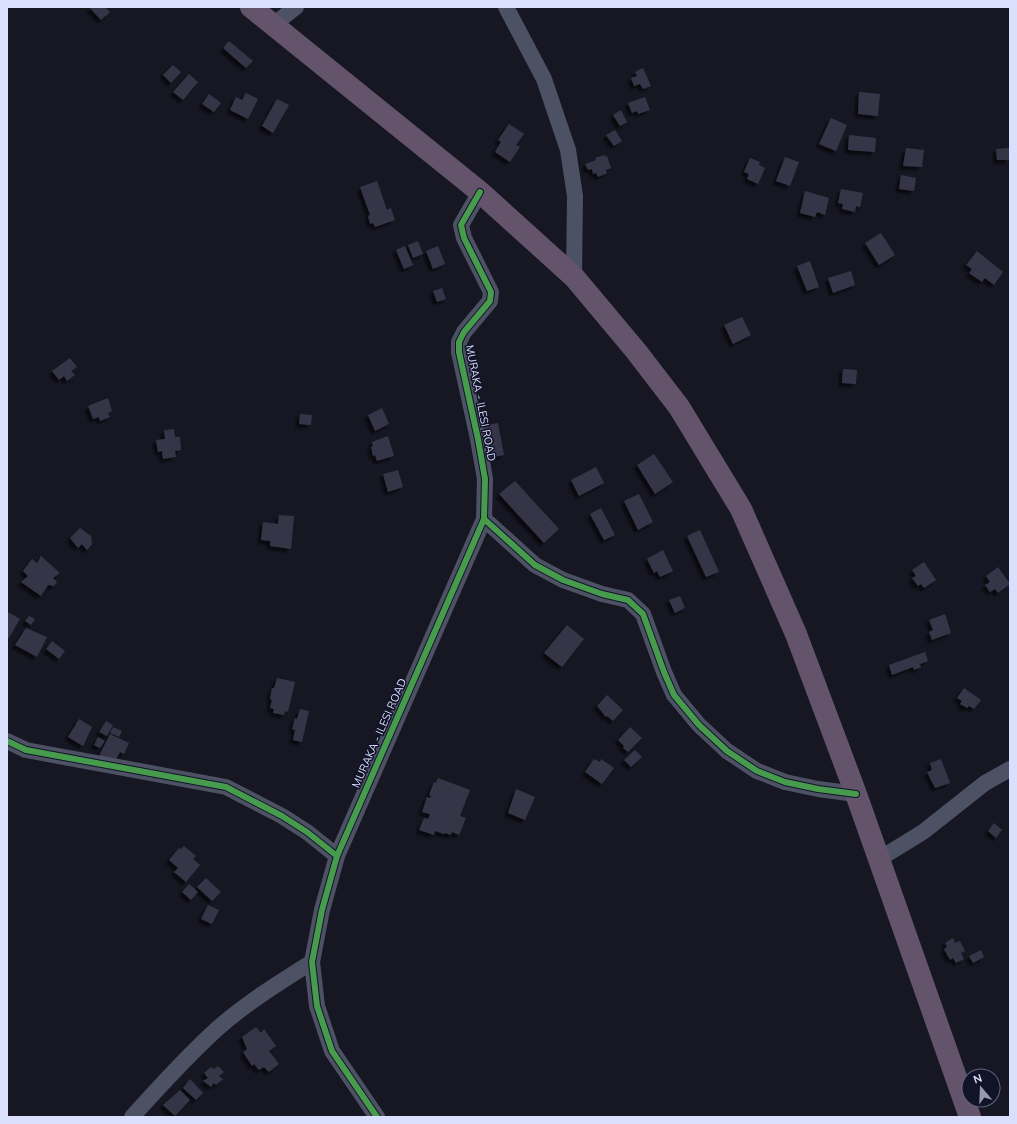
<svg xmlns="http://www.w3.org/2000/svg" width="1017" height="1124" font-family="Mulish,sans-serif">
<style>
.building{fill:#353646;filter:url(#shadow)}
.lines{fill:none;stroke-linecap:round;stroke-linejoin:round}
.minor{stroke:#4d5164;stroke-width:16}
.highway{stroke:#63546c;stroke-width:22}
.cycleway-casing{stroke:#111329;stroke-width:8}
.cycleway{stroke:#469c4c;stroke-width:6}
.labels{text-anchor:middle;stroke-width:3;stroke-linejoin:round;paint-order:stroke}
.street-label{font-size:11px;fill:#dbdffe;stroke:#111329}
</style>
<defs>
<filter id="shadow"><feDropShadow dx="-3.5" dy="3.5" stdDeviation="1" flood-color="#0009"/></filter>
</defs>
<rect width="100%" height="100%" fill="#171723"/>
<g class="building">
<path d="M89,7H105L110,12L101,20Z"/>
<path d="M229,41L253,61L246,68L223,48Z"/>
<path d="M173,65L181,72L171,83L163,75Z"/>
<path d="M643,68L651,86L643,89L640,84L634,86L631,78L637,76L635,72Z"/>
<path d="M189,74L198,82L183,100L173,92Z"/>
<path d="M859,92L880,94L878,116L858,114Z"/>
<path d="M246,93L258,99L248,119L230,110L236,97L242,100Z"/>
<path d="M209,94L221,103L214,112L202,104Z"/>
<path d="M645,97L650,110L638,114L637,111L632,113L628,103Z"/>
<path d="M277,99L289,105L273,133L262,126Z"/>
<path d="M621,110L627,122L620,126L613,115Z"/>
<path d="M831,118L847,125L836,151L819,144Z"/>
<path d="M509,124L524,134L516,145L520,147L510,162L495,152L501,142L498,140Z"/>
<path d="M615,130L622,141L614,146L606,135Z"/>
<path d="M849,135L876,138L875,152L848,150Z"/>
<path d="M906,148L924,150L922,167L903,166Z"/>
<path d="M1009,148V160H997L996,149Z"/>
<path d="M604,155L605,157L607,156L611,168L606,170L607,173L598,177L596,173L593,174L592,169L588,170L585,164L596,160L595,158Z"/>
<path d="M785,157L799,162L790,186L776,181Z"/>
<path d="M750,158L760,162L759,165L765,168L758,184L747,179L749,174L744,172Z"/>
<path d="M901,175L916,178L914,191L899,189Z"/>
<path d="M377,181L387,210L391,208L395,220L375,227L373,223L370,224L368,216L370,215L360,187Z"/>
<path d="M841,189L863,193L860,207L856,206L855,212L842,209L843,204L838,203Z"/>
<path d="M805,191L829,198L825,215L817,212L815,217L800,213Z"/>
<path d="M881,233L895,255L879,265L865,243Z"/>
<path d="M418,241L423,254L413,258L408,245Z"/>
<path d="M405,246L413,265L404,269L396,250Z"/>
<path d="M438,246L445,264L433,269L426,251Z"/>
<path d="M977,251L1003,272L994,285L985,278L982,282L969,273L972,269L966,265Z"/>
<path d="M810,261L819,287L807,291L797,266Z"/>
<path d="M851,271L855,285L833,293L828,278Z"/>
<path d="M442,288L446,299L437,302L433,291Z"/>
<path d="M742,317L751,335L733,344L724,325Z"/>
<path d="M70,358L77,367L71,371L75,375L67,381L64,376L59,380L52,371Z"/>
<path d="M843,369L857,370L856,384L842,383Z"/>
<path d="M108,398L112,411L108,413L110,417L100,421L99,417L93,419L88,406Z"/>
<path d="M382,408L389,424L375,431L368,415Z"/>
<path d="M300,414L312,415L311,425L299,424Z"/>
<path d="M498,423L504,455L489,458L482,426Z"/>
<path d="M174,429L175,437H180L181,450L175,451L176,457L163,459L162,451L158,452L156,440L165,439L164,430Z"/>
<path d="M388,436L394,456L377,461L375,455L373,456L371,447L373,446L372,442Z"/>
<path d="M654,454L673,482L655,494L637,465Z"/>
<path d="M596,467L604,483L579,496L571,480Z"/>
<path d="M398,470L403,487L388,492L383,474Z"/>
<path d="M515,481L559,529L544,543L499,494Z"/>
<path d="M639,494L653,522L638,530L624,501Z"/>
<path d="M601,508L615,535L604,540L590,514Z"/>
<path d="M279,515L294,516L291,549L270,546V541L261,540L263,522L278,524Z"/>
<path d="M80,528L91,536L92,544L87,550L82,544L78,548L70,538Z"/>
<path d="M700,530L719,572L706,577L687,536Z"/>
<path d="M663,550L673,571L660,577L657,571L654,573L647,559Z"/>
<path d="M41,556L60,573L53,578L57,582L54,586L48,585L41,596L21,582L28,576L23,571L32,559L37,563Z"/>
<path d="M924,562L936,580L924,588L921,584L918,586L912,578L916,576L912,570Z"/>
<path d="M998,567L1010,584L998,593L995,589L990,592L985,585L990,582L986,576Z"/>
<path d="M680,596L685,608L675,613L669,600Z"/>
<path d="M8,612L20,619L7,641V614Z"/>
<path d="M945,614L951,633L932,640L929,632L933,630L929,620Z"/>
<path d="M29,616L35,619L31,625L25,621Z"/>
<path d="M567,625L584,639L562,667L544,653Z"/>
<path d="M26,628L47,637L37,657L15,645Z"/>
<path d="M52,641L65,651L59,659L46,649Z"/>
<path d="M925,652L928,661L920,664L921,667L914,670L913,667L892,675L889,665Z"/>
<path d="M277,678L295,682L288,712L285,711L284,715L273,713L274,709L270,708L272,700L270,699L272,688H274Z"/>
<path d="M964,688L981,700L974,709L969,706L967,708L960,704L962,701L957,698Z"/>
<path d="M607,695L623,710L613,721L607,716L606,717L597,706Z"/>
<path d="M300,709L309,711L302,742L293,740L295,730L292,729L295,718L297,719Z"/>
<path d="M79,719L92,727L83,746L68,737Z"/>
<path d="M106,721L113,725L107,736L99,732Z"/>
<path d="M113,727L122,731L119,737L110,733Z"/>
<path d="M630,727L642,738L628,752L623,748L624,746L618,740Z"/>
<path d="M110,734L129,743L124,754L120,752L114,763L99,756Z"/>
<path d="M98,737L105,741L100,748L94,745Z"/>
<path d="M635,750L642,757L631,767L624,760Z"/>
<path d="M594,759L600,762L601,759L614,768L602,784L585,772Z"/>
<path d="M941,759L950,783L935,788L927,772L932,770L930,763Z"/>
<path d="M438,778L470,790L460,816L466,818L459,835L452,832L451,835L445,833L444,834L435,831L434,835L419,830L424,818L428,819L430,814L422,812L427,797L430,798L431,796L429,795L434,782L436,783Z"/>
<path d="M516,789L535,797L525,820L508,813Z"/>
<path d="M994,823L1002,830L996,838L988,831Z"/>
<path d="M184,846L196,856L193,859L200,865L186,882L174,872L178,868L169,860L179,848L181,849Z"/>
<path d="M206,878L221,892L212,901L197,887Z"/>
<path d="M189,884L198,892L191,900L182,892Z"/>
<path d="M208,905L219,910L212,924L201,919Z"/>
<path d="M953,938L955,943L960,941L965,951L961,953L964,959L956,963L953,958L950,960L944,949L947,947L945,943Z"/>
<path d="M981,950L984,957L973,963L969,956Z"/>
<path d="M256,1027L261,1033L264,1029L276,1046L269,1051L279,1064L269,1072L264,1067L259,1070L254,1064L252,1066L243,1052L247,1049L242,1037Z"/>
<path d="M218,1066L224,1072L219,1076L223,1079L216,1085L214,1083L211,1087L203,1081L208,1078L204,1073L211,1067L214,1069Z"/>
<path d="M190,1079L203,1093L196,1100L183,1088Z"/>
<path d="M180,1090L190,1100L175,1116L163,1105Z"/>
</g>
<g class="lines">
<g class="minor">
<path d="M506,7L544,79L568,150L575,196L574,277"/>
<path d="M273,25L296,7"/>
<path d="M484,519L535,565L563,580L602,594L628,600L643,614L664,672L674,695L699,725L727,751L757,771L785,782L818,789L856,794"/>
<path d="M7,741L26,750L226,787L282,816L307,832L337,856"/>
<path d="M879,859L923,832L985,783L1010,769"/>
<path d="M132,1117C159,1087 187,1056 217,1029C246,1003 279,983 312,962"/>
<path d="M377,1117L332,1051L317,1006L312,962L322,910L337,856L484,519L485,479L478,439L459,352V342L464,332L490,301L491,292L464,238L461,225L480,192"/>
</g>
<path class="highway" d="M251,7L480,192L574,277L636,351L679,407L741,509L796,634L856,794L970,1117"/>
<defs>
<g id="cycleway">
<path d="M484,519L535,565L563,580L602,594L628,600L643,614L664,672L674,695L699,725L727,751L757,771L785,782L818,789L856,794"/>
<path d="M7,741L26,750L226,787L282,816L307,832L337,856"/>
<path d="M377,1117L332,1051L317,1006L312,962L322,910L337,856L484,519L485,479L478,439L459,352V342L464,332L490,301L491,292L464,238L461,225L480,192"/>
</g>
</defs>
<use href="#cycleway" class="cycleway-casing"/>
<use href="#cycleway" class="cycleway"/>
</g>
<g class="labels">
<g class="street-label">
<text transform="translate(481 403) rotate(79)" y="4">MURAKA - ILESI ROAD</text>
<text transform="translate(379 733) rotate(-66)" y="4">MURAKA - ILESI ROAD</text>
</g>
</g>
<rect width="1017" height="1124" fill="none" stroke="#dbdffe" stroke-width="16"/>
<g transform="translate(981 1088) rotate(341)"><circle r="19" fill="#111329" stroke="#62657e"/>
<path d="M0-3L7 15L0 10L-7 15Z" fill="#9699b1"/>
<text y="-6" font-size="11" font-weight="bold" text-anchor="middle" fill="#dbdffe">N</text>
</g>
</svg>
